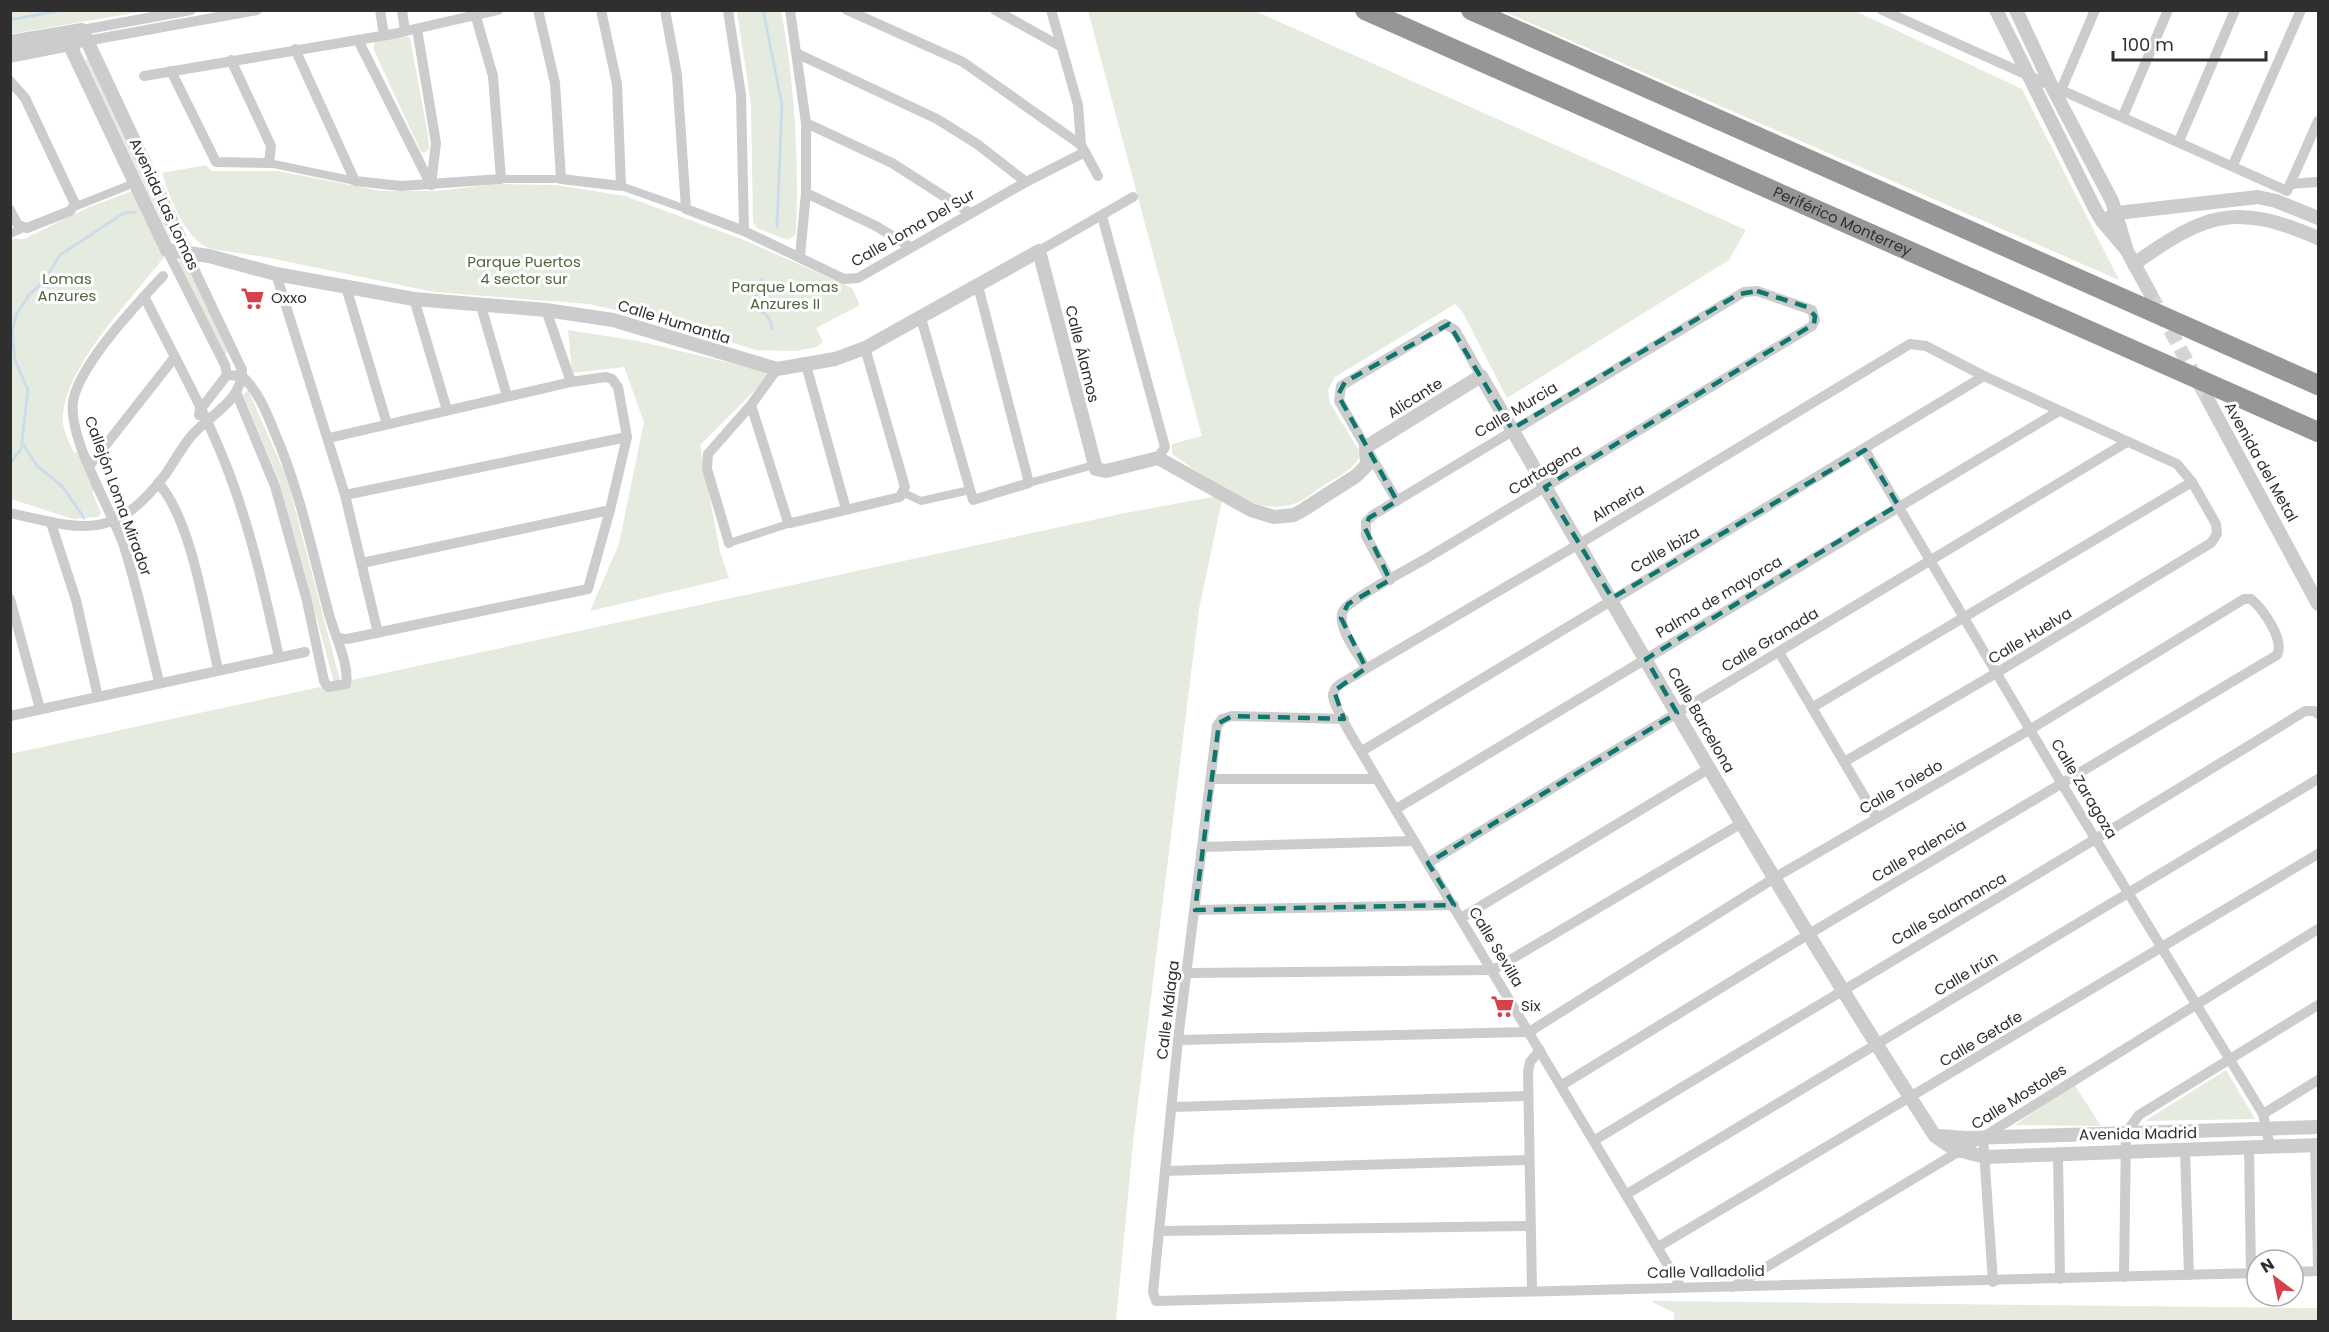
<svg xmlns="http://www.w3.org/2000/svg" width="2329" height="1332" font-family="Poppins,sans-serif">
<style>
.green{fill:#e5ebde}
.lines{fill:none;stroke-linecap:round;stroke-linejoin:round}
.stream{stroke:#ccdde9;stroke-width:3}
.tertiary-tunnel{stroke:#d5d5d5;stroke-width:14;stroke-dasharray:14 7;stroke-linecap:butt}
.pedestrian{stroke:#ccc;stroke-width:8}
.minor{stroke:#ccc;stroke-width:10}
.tertiary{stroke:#ccc;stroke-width:14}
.motorway{stroke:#969696;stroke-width:20}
.marked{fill:none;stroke:#0f766e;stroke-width:4.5;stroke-dasharray:12 8;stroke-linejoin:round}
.labels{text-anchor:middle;stroke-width:6;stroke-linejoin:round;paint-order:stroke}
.street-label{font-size:15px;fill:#2f2f2f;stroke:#fff}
.park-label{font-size:15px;fill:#526640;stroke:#fff}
.poi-label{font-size:15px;fill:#2f2f2f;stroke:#fff;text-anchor:start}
</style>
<rect width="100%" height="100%" fill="#fff"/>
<g class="green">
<path d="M11,10H145V11L11,34Z"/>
<path d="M737,11H781C795,84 799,159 796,234L788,240L757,228L753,222L751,104Z"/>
<path d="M1088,11H1255L1746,230L1729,260L1507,398L1462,311L1455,304L1335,377L1328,390L1330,403L1361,454C1354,470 1339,476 1324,485C1315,491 1306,499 1296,503C1253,520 1205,476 1172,454V444L1202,436Z"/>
<path d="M1503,11H1855L2022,89L2119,280Z"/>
<path d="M405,36L410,38L428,135L429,149L424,153L421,152L373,48L375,42Z"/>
<path d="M88,57L171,235L170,238L85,61Z"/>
<path d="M206,165L211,171H278L381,191H435L499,184L556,185L625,196L744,240L852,288L860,305L816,328L823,342L816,347L797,351L756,350L660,320L589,304L434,292L265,257L211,249C185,240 170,199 162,173Z"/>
<path d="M132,191L164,257C133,298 60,370 63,423C64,433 70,444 74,453L78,452L95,490L92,492L101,513L98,517L73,519L11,499V239H24L87,208Z"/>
<path d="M180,257L184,258L228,352L225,354L179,263Z"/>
<path d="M568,330L638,341L772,373L700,445L720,552L729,578L590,611L619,544L644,422L624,367L572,373Z"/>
<path d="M248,390L287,478L337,669L340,680L334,682L279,481L243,395Z"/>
<path d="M1223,495L1199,609L1133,1143L1116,1321H11L10,754L1125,513Z"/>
<path d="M2226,1070L2255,1119L2145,1121Z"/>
<path d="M2074,1084L2101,1126L2015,1125Z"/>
<path d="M1651,1301L2318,1308V1321L1674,1322V1313Z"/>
</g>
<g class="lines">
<g class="stream">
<path d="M763,10L782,105L777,226"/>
<path d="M10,20L62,10"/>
<path d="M762,279C743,320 768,301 772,329"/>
<path d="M23,444L37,466L63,487L84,518"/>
<path d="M10,464L21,449L28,390L15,360L12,332L16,315L29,295L43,282L60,255L124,213L135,212"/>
</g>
<path class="tertiary-tunnel" d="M2150,293L2208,400"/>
<g class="pedestrian">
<path d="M269,163L355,181"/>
<path d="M501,179H561"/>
<path d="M621,186L686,209"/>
<path d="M74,207L137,182"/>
<path d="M10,234L23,228"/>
<path d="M1029,483L1094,465"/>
<path d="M904,493L921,501L970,490"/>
<path d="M729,543L791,523"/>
</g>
<g class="minor">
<path d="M380,10L384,35"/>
<path d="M402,10L405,31"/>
<path d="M538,10L555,83L561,179L621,186L617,84L601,10"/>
<path d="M665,10L677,75L686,209L744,231L844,279L858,278L1026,182L1085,152"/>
<path d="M728,10L741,95L744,231"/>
<path d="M790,10L806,123V193L800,256"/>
<path d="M847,10L963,62L1081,145"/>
<path d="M995,10L1060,46"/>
<path d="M1051,10L1078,105L1081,145L1098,176"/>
<path d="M1882,10L2287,191L2318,121"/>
<path d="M417,29L436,143L431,185"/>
<path d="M82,30L191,10"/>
<path d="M358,40L431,185"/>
<path d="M86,41L257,10"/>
<path d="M295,49L355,181L401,186L501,179L493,76L476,17"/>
<path d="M798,54L937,119L977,144L1026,182"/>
<path d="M171,71L216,162L269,163L271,146L231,60"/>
<path d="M144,76L393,34L498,10"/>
<path d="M10,81L25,98L75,204L70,211L27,228L18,225L10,210"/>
<path d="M2061,90L2095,10"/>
<path d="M2123,116L2168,10"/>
<path d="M806,123L892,163L970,213"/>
<path d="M2179,141L2235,10"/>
<path d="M2233,165L2301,10"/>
<path d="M2290,184L2318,182"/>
<path d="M806,193L876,226L910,247"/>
<path d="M1102,216L1165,447L1158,458"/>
<path d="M167,250L225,365L227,375"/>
<path d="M1039,251L1133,197"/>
<path d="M276,274L345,495L378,633"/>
<path d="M346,287L387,424"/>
<path d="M144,296C174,357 209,417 232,481C253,539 266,598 279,657"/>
<path d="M414,299L447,410"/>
<path d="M481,306L507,396"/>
<path d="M546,310L571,382"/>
<path d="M921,318L973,500L1029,483L978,286"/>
<path d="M806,365L846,509"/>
<path d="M227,375L242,376C258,391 266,411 274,431C300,490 312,552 329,614C334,634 350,665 346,684L328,687L324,681L307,601L275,486L236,392"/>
<path d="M751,405L787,519L791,523L900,497L905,487L865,348"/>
<path d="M199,415L200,410L227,375"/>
<path d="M329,438L571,382L606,377L612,379L618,387L627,437L610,510L588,589L347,639L337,638"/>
<path d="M1865,450L2062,784L2263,1114L2270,1147"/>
<path d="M90,465L174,358"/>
<path d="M158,483C192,519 206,619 218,669"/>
<path d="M345,495L627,437"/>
<path d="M1397,501L1339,401L1341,386L1445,324L1455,330L1481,376"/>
<path d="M10,513C84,530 114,541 165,475C175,461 184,442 197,430C215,412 242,399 242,370L186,252"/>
<path d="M51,523L76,600L98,697"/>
<path d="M729,543L707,469L708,454L751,405L777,369"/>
<path d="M362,563L610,510"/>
<path d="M10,599L40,709"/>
<path d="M1779,652L1877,818"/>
<path d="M1366,668C1358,654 1336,626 1343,611C1349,599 1412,567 1427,558C1555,481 1684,403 1812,326L1815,320L1812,310L1757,291L1744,292L1373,515L1366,522V536L1390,580"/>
<path d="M159,682C148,636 138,591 124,546C111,508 64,433 74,397C83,361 137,304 163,276"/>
<path d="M1813,707L2192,482"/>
<path d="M10,716L305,652"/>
<path d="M1344,719L1232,716L1222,719L1217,726L1178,1040L1153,1292L1156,1301L2257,1273"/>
<path d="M1362,751L1984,376"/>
<path d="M1211,779H1377"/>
<path d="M1396,809L2059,411"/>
<path d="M1202,847L1414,841"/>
<path d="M1428,863L2127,442"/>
<path d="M1195,910L1454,905"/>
<path d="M1461,918L1710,768"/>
<path d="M1187,973L1493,970L1742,823"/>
<path d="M1178,1040L1529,1032L1776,877L2031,729L2244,599H2251C2263,609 2285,640 2277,655L1809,934L1562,1085"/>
<path d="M1173,1107L1528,1096"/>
<path d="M2263,1114L2318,1080"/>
<path d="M1983,1137L1993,1282"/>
<path d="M1595,1140C1831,996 2070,857 2305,711H2314L2318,714"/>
<path d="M2315,1146L2318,1265"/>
<path d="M2249,1148L2251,1273"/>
<path d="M2185,1150L2189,1275"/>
<path d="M2058,1153L2060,1279"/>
<path d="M1165,1171L1529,1160"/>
<path d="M1627,1194L2318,779"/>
<path d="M1159,1231L1530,1226"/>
<path d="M1658,1247L2318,854"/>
<path d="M2293,1272L2318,1271"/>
<path d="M2124,1277L2126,1133L2139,1115L2318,1005"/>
<path d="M1681,1287L1377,779C1368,762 1334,711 1333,696C1333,690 1336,687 1340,684L1579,544L1910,344L1926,346L1984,376L2177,464L2192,482L2216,524L2217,534L2211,543L1998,672L1844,762"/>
<path d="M1733,1287L1983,1137L2318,929"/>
<path d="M1532,1290L1528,1072L1530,1062L1540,1050"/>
</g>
<g class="tertiary">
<path d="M1996,10L2094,207L2102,221L2125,248"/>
<path d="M2016,10L2052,87L2112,201L2127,251L2150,293"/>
<path d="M64,33L167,250L209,256L276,274L414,299L546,310L613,320L777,369L835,359L865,348L1039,251L1096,469L1106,471L1158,458L1251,510L1274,517L1294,515L1303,510L1356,476L1367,465L1366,447L1481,376C1629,631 1775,889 1935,1136L1954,1149L1985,1157L2318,1145"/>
<path d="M10,42L82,30L186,252"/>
<path d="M10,56L76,43"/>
<path d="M2110,217L2117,213L2258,197L2276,201L2318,218"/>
<path d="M2134,264C2206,213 2235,202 2318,238"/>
<path d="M2208,400L2318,604"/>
<path d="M1937,1136L1967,1138L2318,1127"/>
</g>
<g class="motorway">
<path id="s1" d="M1365,10L2318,432"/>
<path d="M1471,10L2318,385"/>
</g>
</g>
<path class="marked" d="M1757,291L1807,307L1815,316L1814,324L1545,487L1612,598L1865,450L1898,505L1646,659L1677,713L1428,863L1454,905L1195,910L1219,723L1232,716L1344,719L1334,691L1366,668L1341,618L1348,604L1390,580L1365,528L1369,518L1397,501L1338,395L1345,382L1449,324L1512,429L1739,294Z"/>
<defs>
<symbol id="supermarket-bare" viewBox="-9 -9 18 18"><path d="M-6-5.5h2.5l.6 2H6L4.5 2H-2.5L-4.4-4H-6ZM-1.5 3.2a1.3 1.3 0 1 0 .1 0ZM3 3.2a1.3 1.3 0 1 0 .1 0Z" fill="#d5424b" stroke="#fff" stroke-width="2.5" paint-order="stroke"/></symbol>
</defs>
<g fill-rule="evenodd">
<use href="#supermarket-bare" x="236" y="282" width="33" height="33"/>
<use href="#supermarket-bare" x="1486" y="990" width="33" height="33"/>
</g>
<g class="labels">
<g class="street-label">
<text transform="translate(164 204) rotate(65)" y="5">Avenida Las Lomas</text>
<text dy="5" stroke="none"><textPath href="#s1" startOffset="522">Periférico Monterrey</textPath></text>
<text transform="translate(913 228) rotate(-30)" y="5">Calle Loma Del Sur</text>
<text transform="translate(674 322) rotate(17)" y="5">Calle Humantla</text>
<text transform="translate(1082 354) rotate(76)" y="5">Calle Álamos</text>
<text transform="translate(1415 398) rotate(-32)" y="5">Alicante</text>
<text transform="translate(1516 410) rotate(-31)" y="5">Calle Murcia</text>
<text transform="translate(2261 462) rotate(61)" y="5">Avenida del Metal</text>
<text transform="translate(1545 470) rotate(-31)" y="5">Cartagena</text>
<text transform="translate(118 496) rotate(70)" y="5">Callejón Loma Mirador</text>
<text transform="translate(1618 503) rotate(-31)" y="5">Almeria</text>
<text transform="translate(1665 550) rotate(-30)" y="5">Calle Ibiza</text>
<text transform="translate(1719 597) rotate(-31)" y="5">Palma de mayorca</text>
<text transform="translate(2030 636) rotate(-31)" y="5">Calle Huelva</text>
<text transform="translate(1770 640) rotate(-31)" y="5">Calle Granada</text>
<text transform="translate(1701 720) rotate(60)" y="5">Calle Barcelona</text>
<text transform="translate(1901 787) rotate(-30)" y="5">Calle Toledo</text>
<text transform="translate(2084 789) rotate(59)" y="5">Calle Zaragoza</text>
<text transform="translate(1919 851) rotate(-31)" y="5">Calle Palencia</text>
<text transform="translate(1949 909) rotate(-30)" y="5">Calle Salamanca</text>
<text transform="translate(1496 947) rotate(59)" y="5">Calle Sevilla</text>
<text transform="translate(1966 974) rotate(-31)" y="5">Calle Irún</text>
<text transform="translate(1168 1010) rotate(-83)" y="5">Calle Málaga</text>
<text transform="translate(1981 1039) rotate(-31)" y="5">Calle Getafe</text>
<text transform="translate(2019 1097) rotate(-32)" y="5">Calle Mostoles</text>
<text transform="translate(2138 1134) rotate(-1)" y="5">Avenida Madrid</text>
<text transform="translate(1706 1272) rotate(-1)" y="5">Calle Valladolid</text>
</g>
<g class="park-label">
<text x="524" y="267">Parque Puertos<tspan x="524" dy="17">4 sector sur</tspan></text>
<text x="67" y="284">Lomas<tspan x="67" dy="17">Anzures</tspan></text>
<text x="785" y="292">Parque Lomas<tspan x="785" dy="17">Anzures II</tspan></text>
</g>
<g class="poi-label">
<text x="271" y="303">Oxxo</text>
<text x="1521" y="1011">Six</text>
</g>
</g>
<rect width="2329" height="1332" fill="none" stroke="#2f2f2f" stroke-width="24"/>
<g transform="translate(2275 1278) rotate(328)"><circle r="28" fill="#ffffff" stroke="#acacac" stroke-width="1.5"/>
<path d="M0-4.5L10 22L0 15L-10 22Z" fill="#d5424b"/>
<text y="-9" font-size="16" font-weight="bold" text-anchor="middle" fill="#2f2f2f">N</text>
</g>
<path d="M2113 51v9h153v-9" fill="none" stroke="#2f2f2f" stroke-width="3"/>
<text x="2122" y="51" font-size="18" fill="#2f2f2f" stroke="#ffffff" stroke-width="4.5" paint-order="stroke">100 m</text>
</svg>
